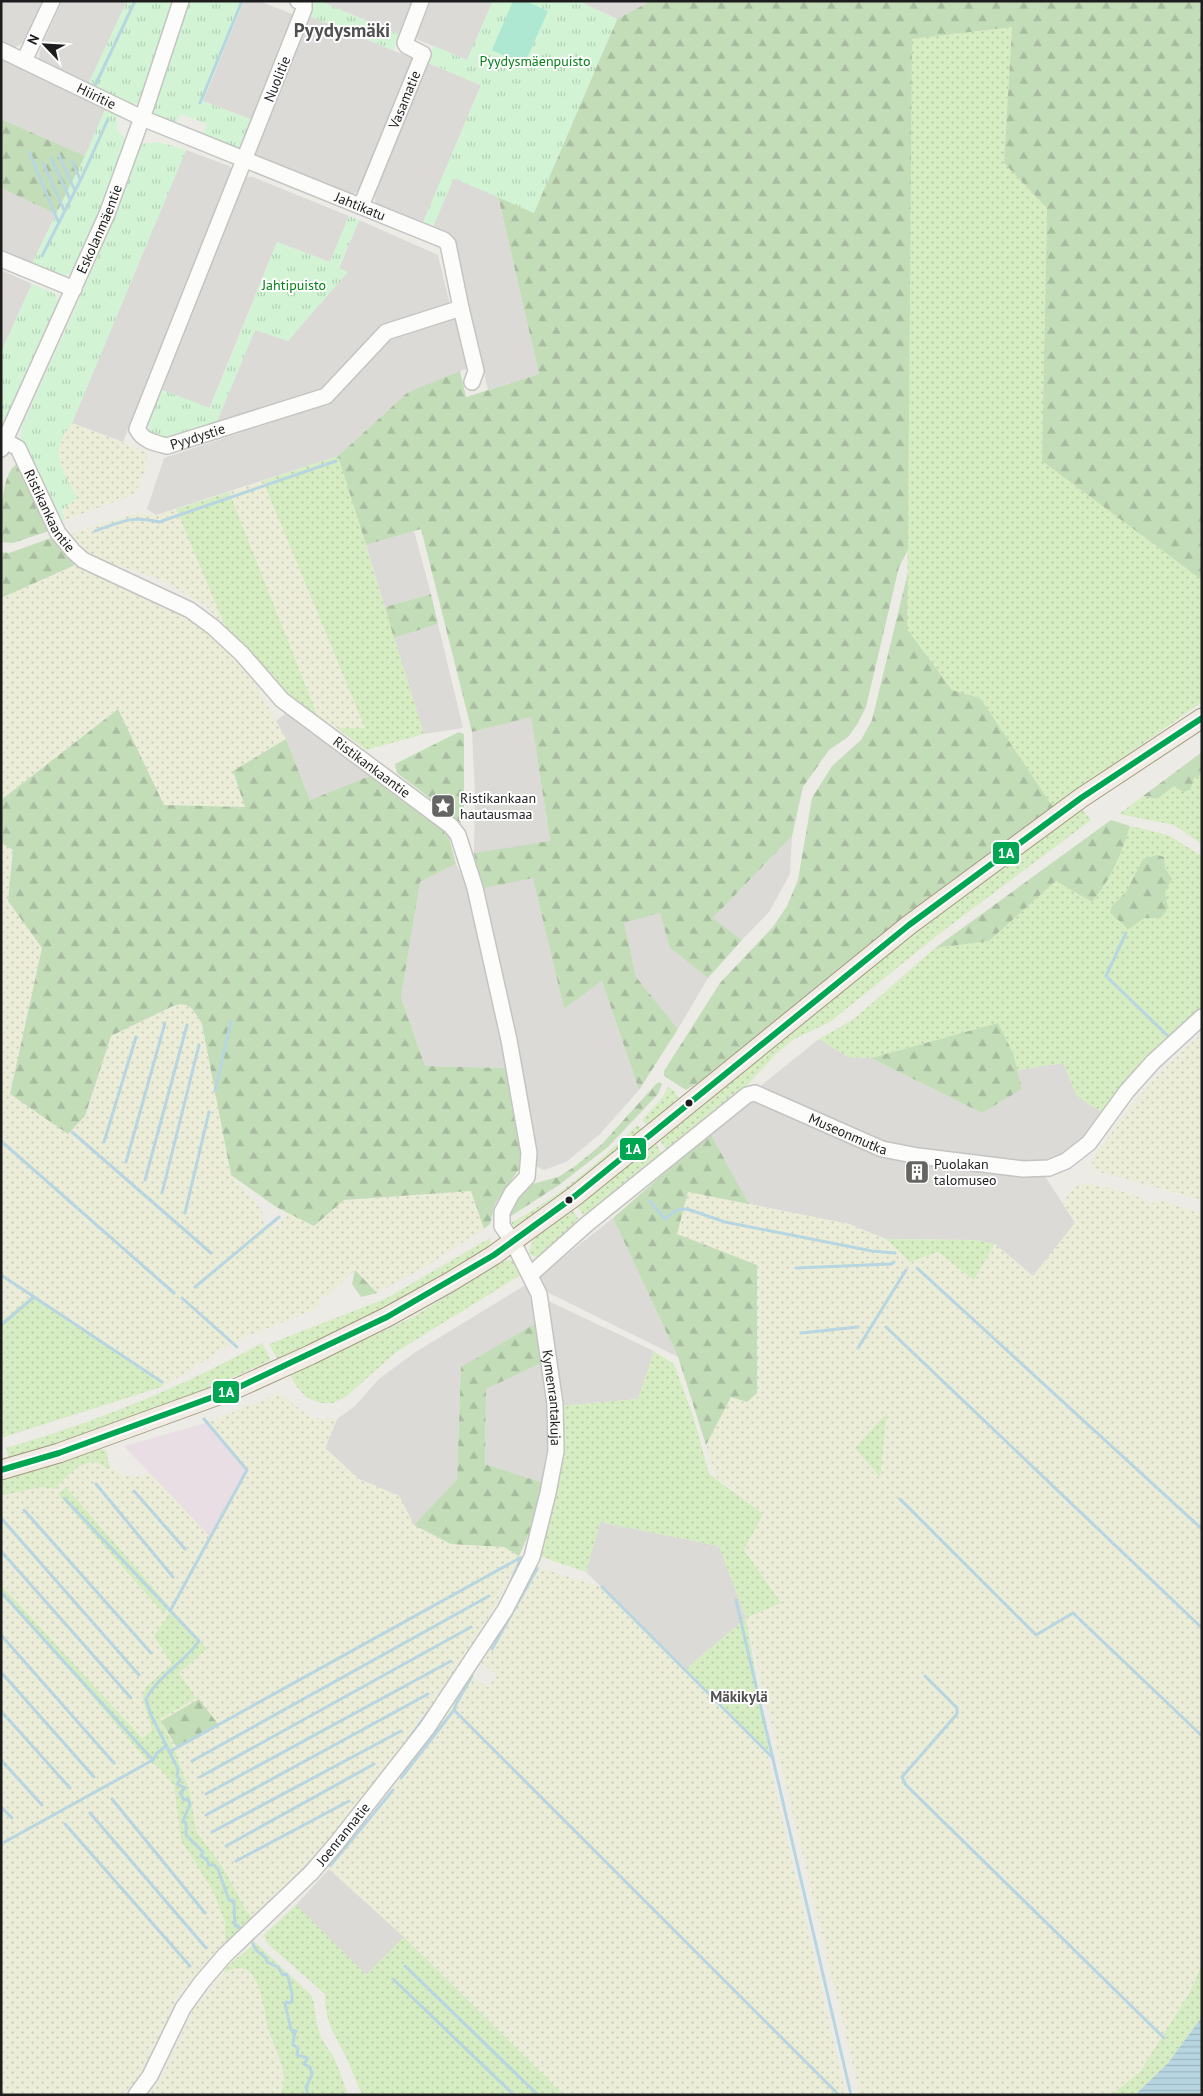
<svg xmlns="http://www.w3.org/2000/svg" width="1203" height="2096" font-family="'PT Sans',sans-serif">
<style>
.residential{fill:#dbdad7}
.industrial{fill:#eadee5}
.farmland{fill:url(#farmland-dots)}
.grass{fill:url(#grass-dots)}
.forest{fill:url(#forest-firs)}
.park{fill:url(#park-tufts)}
.pitch{fill:#aee7d2}
.water{fill:url(#water-rules)}
.lines{fill:none;stroke-linecap:round;stroke-linejoin:round}
.stream{stroke:#b7d6e2;stroke-width:3}
.minor-casing{stroke:#c4c4c2;stroke-width:18}
.major-casing{stroke:#a29a82;stroke-width:21}
.minor{stroke:#fcfcfb;stroke-width:15}
.major{stroke:#f1ece3;stroke-width:19}
.bus-1-casing{stroke:#fff;stroke-width:10}
.bus-1{stroke:#00a651;stroke-width:6}
.bus-dot{fill:#1d1d1d;stroke:#fff;stroke-width:2}
.labels{text-anchor:middle;stroke-width:4;stroke-linejoin:round;paint-order:stroke}
.park-label{font-size:14px;fill:#058217;stroke:#fff}
.street-label{font-size:14px;fill:#1d1d1d;stroke:#fff}
.poi-label{font-size:14px;fill:#1d1d1d;stroke:#fff;text-anchor:start}
.neighbourhood-label{font-size:15px;font-weight:bold;fill:#505050;stroke:#fff}
.district-label{font-size:19px;font-weight:bold;fill:#505050;stroke:#fff}
.line-badge{stroke:#fff;stroke-width:2}
.badge-label{font-size:14px;text-anchor:middle;font-weight:bold;fill:#fff}
</style>
<defs>
<pattern id="farmland-dots" width="8" height="8" patternUnits="userSpaceOnUse" patternTransform="scale(1.25)"><rect width="8" height="8" fill="#ebedd8"/><path d="M2 2h.1M6 6h.1" fill="none" stroke="#c9cbb9" stroke-width="1.8" stroke-linecap="round"/></pattern>
<pattern id="grass-dots" width="8" height="8" patternUnits="userSpaceOnUse" patternTransform="scale(1.25)"><rect width="8" height="8" fill="#d6ecc2"/><path d="M2 2h.1M6 6h.1" fill="none" stroke="#b7caa6" stroke-width="1.8" stroke-linecap="round"/></pattern>
<pattern id="forest-firs" width="22" height="20" patternUnits="userSpaceOnUse" patternTransform="scale(1.25)"><rect width="22" height="20" fill="#c4ddb9"/><path d="M5 1l3.5 6h-7zM16 11l3.5 6h-7z" fill="#a8bd9f"/></pattern>
<pattern id="park-tufts" width="24" height="20" patternUnits="userSpaceOnUse" patternTransform="scale(1.25)"><rect width="24" height="20" fill="#d2f4d4"/><path d="M3 7l-1-3M5 7V3M7 7l1-3M15 17l-1-3M17 17v-4M19 17l1-3" fill="none" stroke="#b4d1b6"/></pattern>
<pattern id="water-rules" width="6" height="5" patternUnits="userSpaceOnUse" patternTransform="scale(1.25)"><rect width="6" height="5" fill="#b7d6e2"/><path d="M0 2.5h6" fill="none" stroke="#9db7c1"/></pattern>
</defs>
<rect width="100%" height="100%" fill="#ecebe6"/>
<g class="residential">
<path d="M1,1H42L23,43L15,47L1,40Z"/>
<path d="M62,1H127L88,85L45,64L39,59L40,50Z"/>
<path d="M244,1H259L297,16L255,121L203,101Z"/>
<path d="M320,1H414L400,35Z"/>
<path d="M431,1H493L467,60L416,39Z"/>
<path d="M578,1H651L617,19Z"/>
<path d="M309,16L414,59L361,188L354,194H350L260,159L256,155L255,149Z"/>
<path d="M1,60L105,110L85,156L1,119Z"/>
<path d="M428,63L481,85L422,225L378,206L375,201V193Z"/>
<path d="M186,150L229,166L232,170L231,175L123,442L72,423Z"/>
<path d="M247,177H253L349,216L330,262L277,242L209,409L162,390L243,182Z"/>
<path d="M453,178L498,196L539,374L488,390L452,238L432,229Z"/>
<path d="M1,188L56,214L32,263L1,249Z"/>
<path d="M359,220L438,255L450,305L382,328L326,390L215,426L255,330L347,272L339,269Z"/>
<path d="M1,270L32,284L1,352Z"/>
<path d="M457,318L468,368L408,392L338,456L156,515L147,509L164,458L330,403L388,341Z"/>
<path d="M414,531L431,594L385,607L366,545Z"/>
<path d="M438,624L463,728L424,734L394,638Z"/>
<path d="M289,711L372,775L310,800L286,739L276,721Z"/>
<path d="M531,716L550,842L474,853L475,793L472,732Z"/>
<path d="M792,836L790,874L769,912L742,940L713,918Z"/>
<path d="M456,864L469,889L508,1068L425,1066L401,997L420,882Z"/>
<path d="M533,877L564,1009L602,981L639,1090L600,1134L566,1162L544,1170L533,1165L481,889Z"/>
<path d="M661,912L670,948L708,978L678,1029L636,977L623,923Z"/>
<path d="M819,1039L848,1057L871,1058L982,1113L1022,1089L1017,1070L1063,1063L1077,1096L1106,1115L1084,1141L1062,1159L1037,1166L880,1143L758,1088Z"/>
<path d="M755,1100L891,1159L1045,1176L1075,1223L1033,1276L995,1244L975,1240L886,1239L849,1224L749,1204L710,1133L744,1101Z"/>
<path d="M613,1218L678,1357L545,1291L540,1276Z"/>
<path d="M527,1284L536,1323L461,1368L457,1479L414,1525L399,1496L359,1479L325,1448L337,1419L355,1406L379,1379L414,1353Z"/>
<path d="M544,1299L654,1351L638,1399L560,1406Z"/>
<path d="M542,1363L549,1404V1451L544,1483L485,1464L486,1389Z"/>
<path d="M600,1522L719,1546L746,1618L686,1669L586,1572Z"/>
<path d="M329,1869L404,1937L366,1975L296,1905Z"/>
</g>
<path class="industrial" d="M206,1423L247,1469L210,1537L124,1446Z"/>
<g class="farmland">
<path d="M72,423L147,452V465L135,494L65,520L58,457L61,437Z"/>
<path d="M263,481L365,729L337,728L318,717L229,492Z"/>
<path d="M176,509L226,628L204,604L157,578L102,560L79,549L67,535L133,514L156,515Z"/>
<path d="M75,563L185,611L221,640L250,674L286,739L233,771L246,807L164,805L117,709L1,800V598L73,567Z"/>
<path d="M1,843L13,850L8,901L42,948L10,1094L86,1116L111,1036L173,1006L183,1004L191,1007L202,1024L231,1175L262,1211L264,1224L275,1227L289,1213L314,1226L344,1200L471,1191L484,1229L428,1265L377,1293L355,1270L325,1298L320,1293L319,1305L312,1311L240,1339L164,1386L33,1295L1,1322Z"/>
<path d="M1202,1033V1200L1100,1172L1095,1169L1092,1164L1094,1156L1137,1099L1161,1072Z"/>
<path d="M1088,1183L1132,1194L1152,1204L1156,1199L1202,1214V1964L1190,1992L1140,2072L1111,2095H860L746,1618L781,1603L744,1550L763,1514L716,1477L706,1445L731,1397L677,1234L688,1192L849,1224L886,1239L910,1262L938,1251L974,1280L995,1244L1033,1276L1075,1223L1063,1203L1069,1192L1077,1185Z"/>
<path d="M280,1393L311,1418L337,1419L325,1448L359,1479L399,1496L414,1525L451,1544L504,1547L514,1551L519,1556L514,1570L487,1620L429,1712L419,1718L416,1729L326,1845L289,1884L256,1913L225,1920V1943L176,1998L162,2035L134,2085L120,2095H1V1497L41,1487L55,1489L69,1473L86,1464L96,1462L125,1475L136,1477L150,1473L210,1537L247,1469L206,1423Z"/>
<path d="M537,1567L601,1587L686,1669L768,1757L846,2095H564L404,1937L329,1869L388,1794L473,1677L488,1687L497,1675L481,1663Z"/>
<path d="M239,1967L254,1976L260,1984L267,2026L284,2079L281,2095H148L162,2076L193,2010L223,1974L231,1968Z"/>
</g>
<g class="grass">
<path d="M1012,27L1004,163L1047,208L1042,461L1202,580V702L1053,807L980,698L952,690L907,629L912,39Z"/>
<path d="M338,456L424,734L366,750L337,728H365L263,481Z"/>
<path d="M229,492L318,717L282,689L226,628L176,509Z"/>
<path d="M1202,774V844L1174,825L1119,814L1143,796L1157,799L1174,786Z"/>
<path d="M1083,810L1091,820L939,934L830,1022L794,1039L776,1054L742,1091L669,1154L660,1140L656,1144L664,1157L586,1219L578,1207L860,973L1076,812Z"/>
<path d="M1130,826L1168,835L1202,856V1012L1106,1115L1077,1096L1063,1063L1017,1070L1013,1053L998,1023L871,1058L848,1057L819,1039L854,1019L935,948L989,941L1056,881L1092,902C1111,879 1121,854 1130,826Z"/>
<path d="M668,1087L675,1091L678,1098L648,1126L642,1120L662,1098Z"/>
<path d="M637,1125L643,1130L564,1194L518,1226H514L511,1223C558,1197 599,1163 637,1125Z"/>
<path d="M573,1211L582,1224L538,1258L529,1254C530,1233 558,1221 573,1211Z"/>
<path d="M490,1238L491,1244C475,1261 451,1271 430,1283C380,1311 330,1336 278,1360L269,1344L387,1298Z"/>
<path d="M886,1239L975,1240L995,1244L974,1280L938,1252L910,1262Z"/>
<path d="M510,1260L519,1264L522,1271L519,1276L396,1352L347,1396L333,1403H320L306,1397L296,1386L290,1375L413,1317L504,1261Z"/>
<path d="M33,1295L164,1386L1,1438V1322Z"/>
<path d="M262,1343L271,1360L214,1386L143,1415L9,1460L6,1448C96,1422 180,1388 262,1343Z"/>
<path d="M654,1351L674,1364L693,1416L709,1474L763,1514L744,1550L781,1603L746,1618L769,1752L686,1669L746,1618L719,1546L600,1522L586,1572L542,1557L539,1551L560,1406L638,1399Z"/>
<path d="M887,1413L880,1477L855,1448Z"/>
<path d="M100,1449L106,1450L110,1469C106,1467 99,1463 95,1462C78,1462 65,1478 55,1489L41,1487L1,1496V1479Z"/>
<path d="M66,1487L169,1606L164,1614L58,1494Z"/>
<path d="M1,1585L142,1738L152,1731L142,1697L146,1687L172,1664L154,1636L172,1610L207,1649L179,1673L196,1698L160,1719L174,1748L190,1793L196,1831L223,1868L245,1908L253,1919L225,1943V1922L213,1891L181,1840L174,1785L159,1768L145,1758L1,1590Z"/>
<path d="M296,1905L366,1975L404,1937L564,2095H362C356,2082 352,2068 345,2055C333,2032 325,2021 325,1994L268,1944L264,1935Z"/>
<path d="M255,1942L311,1995L314,2003L317,2025L321,2038L335,2059L348,2095H281C282,2090 284,2084 284,2079C284,2065 272,2042 268,2028C262,2005 260,1950 223,1974C230,1960 245,1954 255,1942Z"/>
<path d="M1202,1964V2017L1168,2063L1135,2095H1111L1140,2072L1190,1992Z"/>
</g>
<g class="forest">
<path d="M651,1H1202V580L1042,461L1047,208L1004,163L1012,27L912,39L908,550L899,567L866,707L858,723L848,737L829,750L803,787L792,836L713,918L742,940L708,978L670,948L660,913L624,923L636,977L678,1029L639,1090L602,981L564,1009L533,878L481,889L474,853L550,841L531,717L472,732L421,529L366,545L338,456L408,392L460,371L466,397L539,374L498,196L534,212L617,19Z"/>
<path d="M1,119L85,156L56,214L1,188Z"/>
<path d="M17,464L19,466L52,530L13,543L1,542C1,521 0,474 17,464Z"/>
<path d="M51,538L55,539L75,563L73,566L1,598V552L9,553Z"/>
<path d="M908,572L907,629L952,690L980,698L1053,807L849,962L708,1076L686,1090L664,1076V1071L720,983L773,927L787,906L798,880L812,798L832,766L861,740L872,720Z"/>
<path d="M431,594L438,624L394,638L385,607Z"/>
<path d="M118,709L164,805L245,807L233,771L286,739L310,800L372,775L439,826L449,838L456,864L420,882L401,997L425,1066L508,1068L522,1146L519,1169L495,1204L490,1224L484,1229L471,1191L344,1200L314,1226L276,1207L231,1175L202,1024C193,1010 191,1001 173,1006L111,1036L85,1116L68,1134L10,1094L42,948L8,901L13,850L1,843V800Z"/>
<path d="M459,732L464,734V812L459,827L426,795L397,773L395,764Z"/>
<path d="M1202,752V774L1194,778L1190,790L1183,792L1174,786L1157,799L1143,796Z"/>
<path d="M1111,820L1130,826C1121,855 1111,879 1092,902L1056,881L989,941L935,948Z"/>
<path d="M1157,855L1164,857L1165,868L1172,879L1165,892L1168,908L1161,918H1144L1129,929L1110,913L1112,906L1126,892L1143,859Z"/>
<path d="M998,1023L1013,1053L1022,1089L982,1113L871,1058Z"/>
<path d="M659,1082L662,1084L658,1094L608,1147L559,1185L508,1218L509,1205L525,1186L558,1177L574,1167L602,1144L656,1084Z"/>
<path d="M710,1133L749,1204L688,1192L677,1234L757,1265V1393L747,1402L731,1397L706,1445L678,1357L613,1218Z"/>
<path d="M355,1270L377,1293L361,1297L352,1284Z"/>
<path d="M536,1323L542,1363L486,1389L485,1464L544,1483L535,1519L519,1556L504,1547L451,1544L414,1525L457,1479L461,1367Z"/>
<path d="M199,1699L218,1724L177,1748L161,1721Z"/>
</g>
<g class="park">
<path d="M127,1H175L141,101L133,105L88,85Z"/>
<path d="M189,1H244L203,101L255,121L241,147L238,149L203,136L207,124L181,114L175,125C164,120 154,119 153,106Z"/>
<path d="M315,1H320L400,35L393,50L309,16Z"/>
<path d="M493,1H578L617,19L534,213L454,178L432,229L422,225L481,85L428,63L434,46L467,60Z"/>
<path d="M105,110L117,115V130L127,140L97,217L74,270L63,277L54,275L32,264L85,156Z"/>
<path d="M159,142L186,150L72,423C48,454 62,467 77,498L62,510L65,520L60,521L24,446L20,435L22,426L79,300L140,147L142,144Z"/>
<path d="M349,216L359,220L339,268L348,272L288,341L255,330L215,426L168,439L151,434C143,422 157,402 162,390L210,408L277,242L330,262Z"/>
<path d="M32,284L54,293L59,301L58,313L1,438V352Z"/>
</g>
<path class="pitch" d="M513,1H526L548,11L524,65L492,50Z"/>
<path class="water" d="M1202,2017V2095H1135L1168,2063Z"/>
<g class="lines">
<g class="stream">
<path d="M94,88L135,1"/>
<path d="M200,103L242,1"/>
<path d="M29,152L58,221"/>
<path d="M59,155L75,191"/>
<path d="M51,158L70,199"/>
<path d="M72,161L80,179"/>
<path d="M43,163L64,210"/>
<path d="M42,256L83,175L108,119"/>
<path d="M95,531C122,522 131,515 159,522L336,461"/>
<path d="M1126,933L1106,976L1170,1038"/>
<path d="M215,1091L231,1021"/>
<path d="M72,1132L211,1253"/>
<path d="M1,1141L174,1293"/>
<path d="M104,1142L136,1037"/>
<path d="M126,1162L165,1023"/>
<path d="M145,1180L187,1025"/>
<path d="M162,1193L199,1045"/>
<path d="M650,1201L665,1219L676,1210L687,1209L725,1222L872,1251L895,1253"/>
<path d="M185,1213L209,1112"/>
<path d="M796,1268L891,1264L894,1262"/>
<path d="M917,1268L1202,1529"/>
<path d="M1,1275L162,1382"/>
<path d="M195,1287L279,1217"/>
<path d="M182,1298L237,1347"/>
<path d="M1,1325L34,1297"/>
<path d="M886,1327L1202,1628"/>
<path d="M801,1333L858,1327"/>
<path d="M858,1348L906,1270"/>
<path d="M96,1484L173,1577"/>
<path d="M134,1491L185,1549"/>
<path d="M64,1498L199,1641C184,1663 159,1675 146,1699L151,1715L178,1769L177,1776L180,1780L177,1784L185,1788L180,1793L184,1800L188,1799L190,1804L183,1821L186,1823V1835L203,1852L201,1856L207,1860L209,1865H214L218,1869L229,1900L234,1901L235,1926L237,1925L242,1930L244,1928"/>
<path d="M900,1499L1036,1635L1073,1613L1202,1736"/>
<path d="M24,1510L151,1653"/>
<path d="M1,1518L139,1675"/>
<path d="M1,1551L131,1698"/>
<path d="M602,1587L773,1758"/>
<path d="M508,1589L521,1558"/>
<path d="M1,1592L153,1760"/>
<path d="M736,1600L851,2095"/>
<path d="M170,1611L247,1470L204,1419"/>
<path d="M1,1635L114,1763"/>
<path d="M492,1649L537,1569"/>
<path d="M1,1672L94,1777"/>
<path d="M925,1676L957,1708V1714L902,1777L906,1785L1164,2038"/>
<path d="M454,1710L839,2095"/>
<path d="M1,1711L70,1788"/>
<path d="M410,1737L436,1702"/>
<path d="M169,1752L520,1558"/>
<path d="M1,1760L42,1805"/>
<path d="M192,1761L489,1596"/>
<path d="M200,1777L471,1627"/>
<path d="M401,1778L454,1710L456,1704L472,1676"/>
<path d="M206,1794L451,1661"/>
<path d="M112,1799L205,1913"/>
<path d="M1,1807L12,1818"/>
<path d="M90,1813L206,1948"/>
<path d="M206,1815L428,1694"/>
<path d="M65,1824L190,1966"/>
<path d="M212,1832L401,1731"/>
<path d="M1,1844L153,1760L157,1753L166,1746"/>
<path d="M226,1846L374,1764"/>
<path d="M236,1861L349,1801"/>
<path d="M330,1866L393,1790"/>
<path d="M293,1880L313,1860"/>
<path d="M253,1918L274,1898"/>
<path d="M252,1942L256,1950L266,1958L267,1962L278,1967L283,1975L286,1974L288,1977L292,1993V2001L289,2003L286,2002L285,2004L291,2030L296,2031L294,2035L293,2045L298,2048L297,2055L308,2058L304,2064L310,2067L312,2075L306,2087L308,2095"/>
<path d="M405,1966L538,2095"/>
<path d="M393,1979L514,2095"/>
</g>
<defs>
<g id="minor">
<path id="s1" d="M298,1L304,3V9L137,429C143,441 155,443 167,446L326,396L386,332L461,308"/>
<path id="s2" d="M1,50L142,118L444,240L448,244L461,308L476,371L472,382"/>
<path d="M24,61L52,1"/>
<path id="s3" d="M361,206L423,54L407,46L405,43L421,1"/>
<path d="M1,259L74,289"/>
<path id="s4" d="M5,441L18,448L58,533L73,551L83,560L100,568L190,610L213,627L242,654L282,700L451,826L458,835L475,888L509,1040L529,1153L527,1177L512,1193L502,1212V1226L513,1242L539,1294L555,1404L556,1451L548,1493L532,1557L505,1610L427,1728L336,1844L311,1873L225,1955L201,1983L183,2008L150,2076L136,2095"/>
<path id="s5" d="M1,449L107,214L147,104L181,1"/>
<path id="s6" d="M530,1275L587,1224L747,1095L755,1093L882,1149L918,1156L1023,1169L1049,1168L1066,1161L1089,1143L1127,1091L1153,1062L1202,1017"/>
</g>
<path id="major" d="M1,1470L59,1453L235,1389L310,1355L387,1317L450,1282L494,1255L575,1196L909,925L1081,798L1202,718"/>
</defs>
<use href="#minor" class="minor-casing"/>
<use href="#major" class="major-casing"/>
<use href="#minor" class="minor"/>
<use href="#major" class="major"/>
<defs>
<path id="bus-1" d="M1,1470L59,1453L235,1389L387,1317L494,1255L575,1196L909,925L1081,798L1202,718"/>
</defs>
<use href="#bus-1" class="bus-1-casing"/>
<use href="#bus-1" class="bus-1"/>
</g>
<defs>
<symbol id="sight-square" viewBox="-11 -11 22 22"><rect x="-9" y="-9" width="18" height="18" rx="4" fill="#656563" stroke="#fff"/><path d="M0-6L1.8-2.2L6-1.7L2.9 1.2L3.7 5.4L0 3.3L-3.7 5.4L-2.9 1.2L-6-1.7L-1.8-2.2Z" fill="#fff"/></symbol>
<symbol id="building-square" viewBox="-11 -11 22 22"><rect x="-9" y="-9" width="18" height="18" rx="4" fill="#656563" stroke="#fff"/><path d="M-4-6H4V6H1V3H-1V6H-4ZM-2.5-4.3h1.7v1.8h-1.7ZM.8-4.3h1.7v1.8H.8ZM-2.5-1h1.7V.8h-1.7ZM.8-1h1.7V.8H.8Z" fill="#fff"/></symbol>
</defs>
<g fill-rule="evenodd">
<use href="#sight-square" x="429" y="792" width="28" height="28"/>
<use href="#building-square" x="903" y="1158" width="28" height="28"/>
</g>
<g class="bus-dot">
<circle cx="689" cy="1103" r="4.5"/>
<circle cx="569" cy="1200" r="4.5"/>
</g>
<g class="labels">
<g class="park-label">
<text x="535" y="66">Pyydysmäenpuisto</text>
<text x="294" y="290">Jahtipuisto</text>
</g>
<g class="street-label">
<text transform="translate(277 79) rotate(-68)" y="5">Nuolitie</text>
<text dy="5" stroke="none"><textPath href="#s2" startOffset="106">Hiiritie</textPath></text>
<text dy="5" stroke="none"><textPath href="#s3" startOffset="115">Vasamatie</textPath></text>
<text dy="5" stroke="none"><textPath href="#s2" startOffset="392">Jahtikatu</textPath></text>
<text dy="5" stroke="none"><textPath href="#s5" startOffset="241">Eskolanmäentie</textPath></text>
<text dy="5" stroke="none"><textPath href="#s1" startOffset="532">Pyydystie</textPath></text>
<text dy="5" stroke="none"><textPath href="#s4" startOffset="85">Ristikankaantie</textPath></text>
<text dy="5" stroke="none"><textPath href="#s4" startOffset="505">Ristikankaantie</textPath></text>
<text dy="5" stroke="none"><textPath href="#s6" startOffset="392">Museonmutka</textPath></text>
<text dy="5" stroke="none"><textPath href="#s4" startOffset="1205">Kymenrantakuja</textPath></text>
<text transform="translate(343 1834) rotate(-51)" y="5">Joenrannatie</text>
</g>
<g class="poi-label">
<text x="460" y="803">Ristikankaan<tspan x="460" dy="16">hautausmaa</tspan></text>
<text x="934" y="1169">Puolakan<tspan x="934" dy="16">talomuseo</tspan></text>
</g>
<g class="neighbourhood-label">
<text x="739" y="1702">Mäkikylä</text>
</g>
<g class="district-label">
<text x="342" y="37">Pyydysmäki</text>
</g>
</g>
<g class="line-badge">
<rect x="992" y="841" width="28" height="24" rx="5" fill="#00a651"/>
<rect x="619" y="1137" width="28" height="24" rx="5" fill="#00a651"/>
<rect x="212" y="1380" width="28" height="24" rx="5" fill="#00a651"/>
</g>
<g class="badge-label">
<text x="1006" y="858">1A</text>
<text x="633" y="1154">1A</text>
<text x="226" y="1397">1A</text>
</g>
<rect width="1203" height="2096" fill="none" stroke="#1d1d1d" stroke-width="5"/>
<g transform="translate(45 45) rotate(295)" stroke="#ffffff" stroke-width="4" paint-order="stroke">
<path d="M0-4L9 19L0 12L-9 19Z" fill="#1d1d1d"/>
<text y="-8" font-size="14" font-weight="bold" text-anchor="middle" fill="#1d1d1d">N</text>
</g>
</svg>
